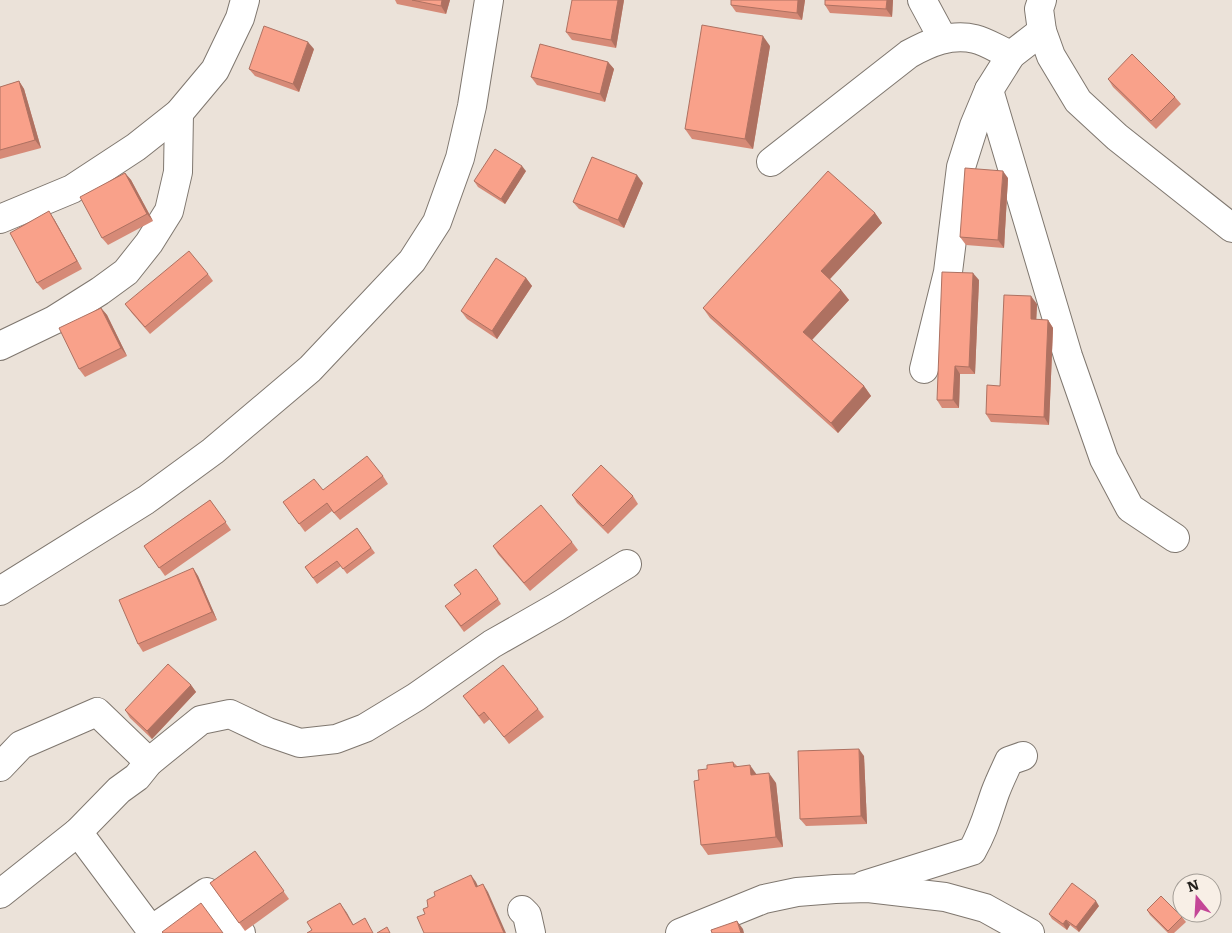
<svg xmlns="http://www.w3.org/2000/svg" width="1232" height="933" font-family="Literata,serif">
<style>
.lines{fill:none;stroke-linecap:round;stroke-linejoin:round}
.minor-casing{stroke:#7f776f;stroke-width:30}
.minor{stroke:#fff;stroke-width:28}
.wall{fill:#d68a77}
.shaded-wall{fill:#ae7161}
.building{fill:#f9a18a;stroke:#ae7161}
</style>
<rect width="100%" height="100%" fill="#ebe2d9"/>
<g class="lines">
<defs>
<g id="minor">
<path d="M922,0L943,39"/>
<path d="M1042,0L1039,9L1042,31L1051,56L1078,101L1117,137L1232,228"/>
<path d="M989,90L1068,356L1104,459L1130,508L1175,538"/>
<path d="M771,162L909,54C929,43 951,33 975,39C987,42 999,50 1011,55"/>
<path d="M0,219L72,189L136,147L179,113L215,70L240,18L245,0"/>
<path d="M0,346L54,320L100,291L126,272L149,243L169,211L178,172L179,113"/>
<path d="M924,369L948,272L961,167L974,126L989,90L1011,55L1042,31"/>
<path d="M0,591L146,500L213,451L310,369L412,261L437,222L460,158L472,106L489,0"/>
<path d="M0,767L21,745L97,712L149,762"/>
<path d="M78,832L151,930L207,892L241,933"/>
<path d="M864,885L972,851C984,830 987,816 995,793C999,782 1004,772 1009,761L1023,756"/>
<path d="M0,894L78,832L119,790L137,777L149,762L201,720L230,714L268,732L300,743L336,739L365,728L416,697L492,644L557,607L627,564"/>
<path d="M522,910L527,915L531,933"/>
<path d="M680,933L764,899L797,892L835,889L868,888L945,897L985,908L1030,933"/>
</g>
</defs>
<use href="#minor" class="minor-casing"/>
<use href="#minor" class="minor"/>
</g>
<g class="wall">
<path d="M395,0H450L446,14L397,4Z"/>
<path d="M624,0L616,48L572,40L566,32Z"/>
<path d="M731,0H805L802,20L736,12L731,5Z"/>
<path d="M893,0L892,17L830,13L825,5Z"/>
<path d="M770,46L753,149L692,139L685,129Z"/>
<path d="M314,49L299,92L255,76L249,69Z"/>
<path d="M608,62L614,69L605,102L537,85L531,77Z"/>
<path d="M1108,79L1175,97L1181,104L1156,129L1113,87Z"/>
<path d="M19,81L24,89L41,148L0,159V87Z"/>
<path d="M526,171L505,204L478,187L474,181Z"/>
<path d="M125,173L131,180L153,221L108,245L102,238Z"/>
<path d="M1008,178L1004,248L966,245L960,237Z"/>
<path d="M643,183L624,228L579,209L573,202Z"/>
<path d="M875,213L882,223L830,279L841,290L849,300L812,340L864,386L871,396L838,433L710,318L703,308Z"/>
<path d="M54,219L82,269L43,290L37,283Z"/>
<path d="M208,274L213,281L150,334L131,312L125,304Z"/>
<path d="M526,278L532,286L497,339L467,319L461,311Z"/>
<path d="M979,280L975,374H960L959,408H942L937,400Z"/>
<path d="M1037,304L1036,320H1048L1053,328L1049,425L991,422L986,414L1000,386Z"/>
<path d="M101,308L107,315L127,356L85,377L79,369Z"/>
<path d="M383,476L388,484L340,520L332,511L305,532L283,502L323,490Z"/>
<path d="M572,495L633,496L638,504L608,534L577,503Z"/>
<path d="M210,500L231,530L165,576L144,546Z"/>
<path d="M357,528L375,553L347,574L341,566L317,584L305,567Z"/>
<path d="M572,542L578,550L530,591L498,554L493,546Z"/>
<path d="M193,568L198,576L217,620L143,652L138,644Z"/>
<path d="M498,599L501,604L464,632L445,606Z"/>
<path d="M191,685L196,692L152,739L130,718L125,710Z"/>
<path d="M463,696L538,709L544,717L509,744L490,719L484,724Z"/>
<path d="M864,756L867,824L806,826L800,819Z"/>
<path d="M733,762L737,766L776,783L783,847L708,855L701,845L699,780L707,769Z"/>
<path d="M255,851L289,899L245,931L210,883Z"/>
<path d="M1099,906L1079,932L1070,925L1067,930L1052,919L1049,914Z"/>
<path d="M1147,910L1182,917L1186,922L1174,933H1168L1150,915Z"/>
</g>
<g class="shaded-wall">
<path d="M442,0H450L446,14L441,6Z"/>
<path d="M618,0H624L616,48L611,40Z"/>
<path d="M798,0H805L802,20L797,13Z"/>
<path d="M887,0H893L892,17L886,9Z"/>
<path d="M763,36L770,46L753,149L745,139Z"/>
<path d="M308,42L314,49L299,92L293,84Z"/>
<path d="M608,62L614,69L605,102L600,94Z"/>
<path d="M19,81L24,89L41,148L35,140Z"/>
<path d="M522,166L526,171L505,204L501,199Z"/>
<path d="M1003,171L1008,178L1004,248L998,240Z"/>
<path d="M125,173L131,180L153,221L147,214Z"/>
<path d="M637,175L643,183L624,228L618,220Z"/>
<path d="M49,211L54,219L82,269L77,261Z"/>
<path d="M875,213L882,223L828,281L821,271Z"/>
<path d="M973,273L979,280L975,374L969,367Z"/>
<path d="M526,278L532,286L497,339L492,331Z"/>
<path d="M841,290L849,300L810,342L803,332Z"/>
<path d="M1031,296L1037,304L1036,327L1031,319Z"/>
<path d="M101,308L107,315L127,356L121,348Z"/>
<path d="M1048,320L1053,328L1049,425L1044,417Z"/>
<path d="M955,366L960,374L959,408L953,400Z"/>
<path d="M864,386L871,396L838,433L831,423Z"/>
<path d="M193,568L198,576L217,620L212,612Z"/>
<path d="M191,685L196,692L152,739L147,731Z"/>
<path d="M859,749L864,756L867,824L861,816Z"/>
<path d="M750,765L757,775H751Z"/>
<path d="M769,773L776,783L783,847L776,837Z"/>
<path d="M471,875L476,882L482,895L476,887Z"/>
<path d="M483,884L488,892L506,933H504Z"/>
<path d="M1096,901L1099,906L1079,932L1076,927Z"/>
<path d="M340,903L347,913L358,933L353,925Z"/>
<path d="M1066,920L1070,925L1067,930L1063,924Z"/>
<path d="M737,921L743,929L744,933H741Z"/>
</g>
<g class="building">
<path d="M412,0H442L441,6Z"/>
<path d="M572,0H618L611,40L566,32Z"/>
<path d="M731,0H798L797,13L731,5Z"/>
<path d="M825,0H887L886,9L825,5Z"/>
<path d="M702,25L763,36L745,139L685,129Z"/>
<path d="M264,26L308,42L293,84L249,69Z"/>
<path d="M540,44L608,62L600,94L531,77Z"/>
<path d="M1132,54L1175,97L1151,121L1108,79Z"/>
<path d="M19,81L35,140L0,150V87Z"/>
<path d="M495,149L522,166L501,199L474,181Z"/>
<path d="M592,157L637,175L618,220L573,202Z"/>
<path d="M965,168L1003,171L998,240L960,237Z"/>
<path d="M828,171L875,213L821,271L841,290L803,332L864,386L831,423L703,308Z"/>
<path d="M125,173L147,214L102,238L80,197Z"/>
<path d="M49,211L77,261L37,283L10,233Z"/>
<path d="M189,251L208,274L145,327L125,304Z"/>
<path d="M496,258L526,278L492,331L461,311Z"/>
<path d="M942,272L973,273L969,367L955,366L953,400H937Z"/>
<path d="M1004,295L1031,296V319L1048,320L1044,417L986,414L987,385L1000,386Z"/>
<path d="M101,308L121,348L79,369L59,328Z"/>
<path d="M367,456L383,476L334,513L327,503L299,524L283,502L314,479L323,490Z"/>
<path d="M601,465L633,496L603,526L572,495Z"/>
<path d="M210,500L226,522L159,568L144,546Z"/>
<path d="M541,505L572,542L524,583L493,546Z"/>
<path d="M357,528L371,548L343,569L337,561L313,578L305,567Z"/>
<path d="M193,568L212,612L138,644L119,600Z"/>
<path d="M476,569L498,599L461,626L445,606L461,594L454,585Z"/>
<path d="M168,664L191,685L147,731L125,710Z"/>
<path d="M503,665L538,709L504,737L484,712L479,716L463,696Z"/>
<path d="M859,749L861,816L800,819L798,751Z"/>
<path d="M733,762L734,767L750,765L751,775L769,773L776,837L701,845L694,781L699,780L698,770L707,769V765Z"/>
<path d="M255,851L284,891L239,923L210,883Z"/>
<path d="M471,875L476,887L483,884L504,933H424L417,917L425,914L423,909L428,907L427,900L435,896L434,892Z"/>
<path d="M1072,883L1096,901L1076,927L1066,920L1063,924L1049,914Z"/>
<path d="M1161,896L1182,917L1168,931L1147,910Z"/>
<path d="M201,903L223,933H163L162,932Z"/>
<path d="M340,903L353,925L365,918L373,933H307L312,930L307,922Z"/>
<path d="M737,921L741,933H712L711,930Z"/>
<path d="M387,927L390,933H377Z"/>
</g>
<g transform="translate(1197 898) rotate(342)"><circle r="24" fill="#f8efe6" stroke="#a39d96"/>
<path d="M0-4L9 19L0 12L-9 19Z" fill="#c44797"/>
<text y="-8" font-size="14" font-weight="bold" text-anchor="middle" fill="#24211d">N</text>
</g>
</svg>
